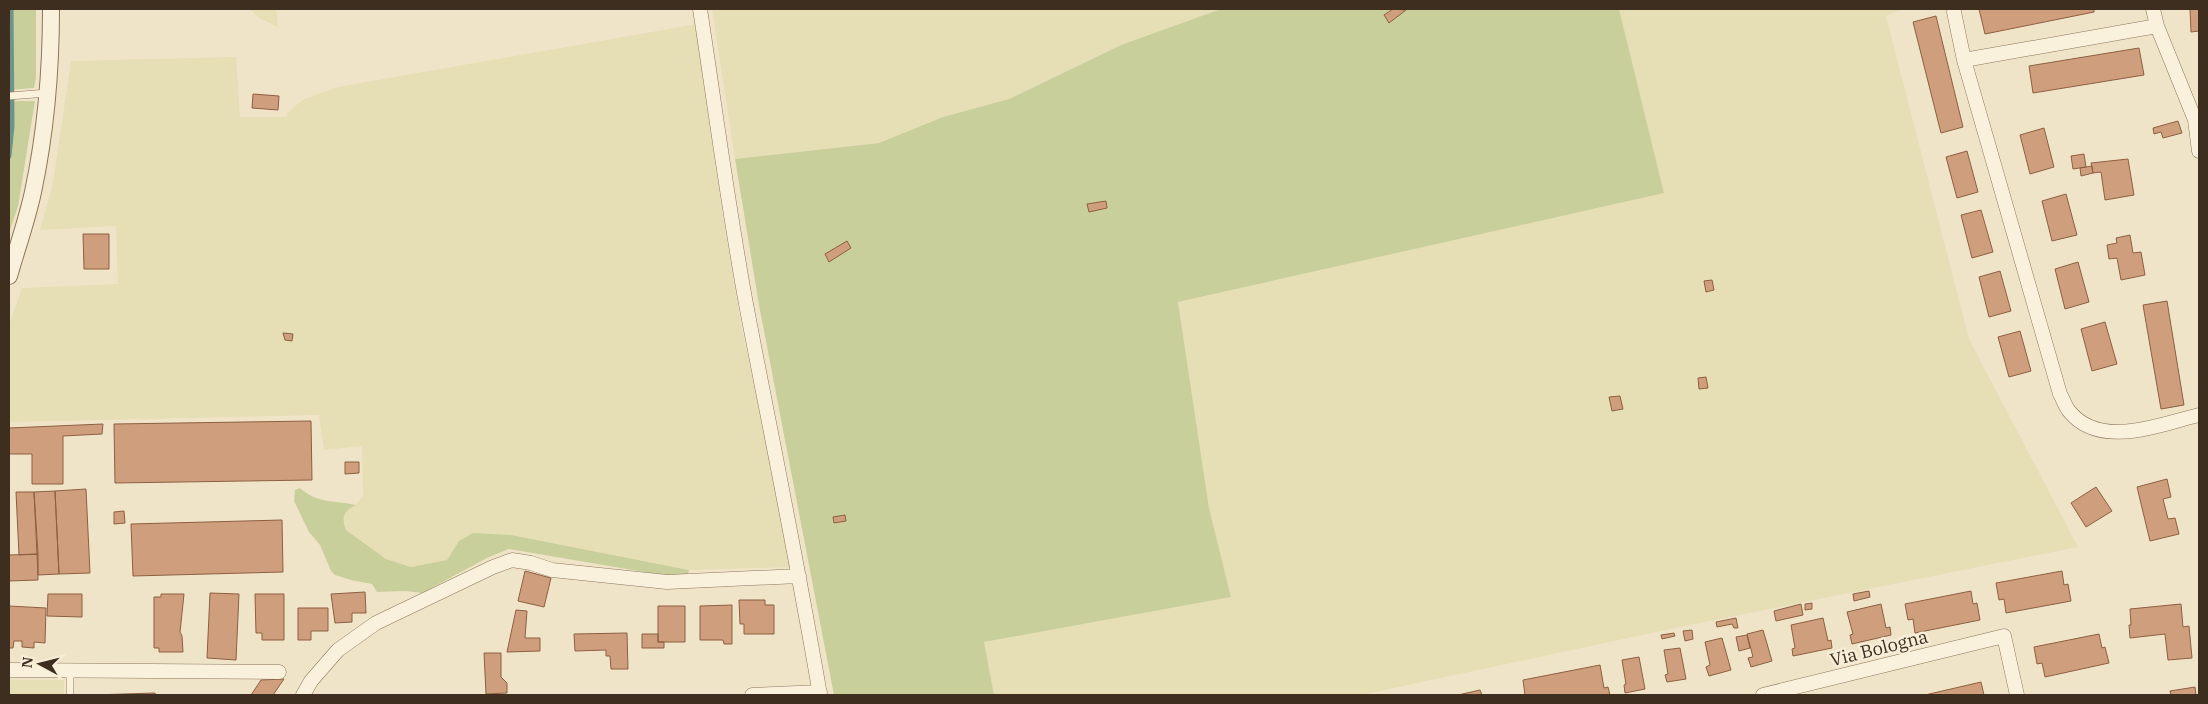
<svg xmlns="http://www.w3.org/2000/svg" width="2208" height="704" font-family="'IBM Plex Serif',serif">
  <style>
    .farmland { fill: #e6deb5 }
    .green { fill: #c9cf9b }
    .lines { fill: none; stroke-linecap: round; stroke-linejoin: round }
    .stream { stroke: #6f938a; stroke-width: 5 }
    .building { fill: #cf9f7d; stroke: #8d5f41 }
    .service-casing { stroke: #8d765c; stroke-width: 8 }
    .minor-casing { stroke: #8d765c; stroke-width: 15 }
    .tertiary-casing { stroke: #8d765c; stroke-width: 18 }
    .service { stroke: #faf1dc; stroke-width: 7 }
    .minor { stroke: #faf1dc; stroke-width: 14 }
    .tertiary { stroke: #faf1dc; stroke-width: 16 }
    .labels { text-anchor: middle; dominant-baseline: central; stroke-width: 5; stroke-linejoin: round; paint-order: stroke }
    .street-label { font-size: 18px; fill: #3d2e20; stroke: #f7eed8 }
  </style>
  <rect width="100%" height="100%" fill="#f0e4c8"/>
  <path class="farmland" d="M250,9h26l2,18 -19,-9z
    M712,9h509l-100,36 -112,54 -66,18 -64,26 -144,16z
    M1619,9h284l-17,7 83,323 109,208 -398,80 -319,68h-367l-10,-53 247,-45 -22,-89 -31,-206 486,-109z
    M697,24l3,36 25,169 16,96 52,242 -104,3 -178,-35 -52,6 -12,19 -36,7 -25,-8 -40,-29 -3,-15 3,-5 10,-5 7,-10 -1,-49 -38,4 -5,-35 -310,7v-97l13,-37 96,-4 -2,-58 -76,4 13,-47 18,-122 165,-4 4,60h47v-4l17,-14 34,-12z
    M9,680h55v15h-55z"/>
  <path class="green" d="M9,9h27v69l-2,10 -25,2z
    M1221,9h398l45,184 -486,109 31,206 22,89 -247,45 10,53h-160l-75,-390 -24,-146 144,-16 64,-26 66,-18 112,-54z
    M9,101h26l-17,105 -9,27z
    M300,488c17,16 35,12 56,17 -12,6 -15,11 -10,25l40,29 25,8 36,-7 12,-19 14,-8 38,2 178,35 -1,4 -20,2 -159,-27 -22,9 -65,35 -16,-2 -29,1 -5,-8 -21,-4 -16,-5 -4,-4 -11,-26 -11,-13 -15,-31 1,-11z"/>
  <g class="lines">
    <path class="stream" d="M9,156l3,-30 -1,-117"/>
  </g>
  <path class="building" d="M1393,9l13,1 -17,13 -5,-8z
    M1979,9h115v3l-109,22z
    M2190,9h9v22l-8,1z
    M1936,16l27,111 -22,6 -28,-111z
    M2139,48l5,27 -111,18 -4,-27z
    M253,94l26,2 -1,14 -26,-2z
    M2178,121l4,12 -19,5 -2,-6 -7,2 -1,-6z
    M2044,128l10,39 -24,7 -10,-39z
    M1967,151l11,41 -21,6 -11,-41z
    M2084,154l2,13 -13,2 -2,-13z
    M2128,159l6,36 -29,5 -4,-28 -8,1 -2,-10z
    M2092,166l1,7 -12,3 -1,-8z
    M2066,194l11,41 -25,6 -10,-40z
    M1106,201l1,7 -18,4 -2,-8z
    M1981,210l12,42 -21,6 -11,-43z
    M83,234h26v35h-25z
    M2130,235l3,18 8,-1 4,23 -24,5 -4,-22 -8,1 -2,-14 10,-2 -1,-5z
    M847,241l4,7 -22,14 -4,-8z
    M2078,262l11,40 -24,7 -10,-40z
    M2000,271l11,40 -22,6 -10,-40z
    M1712,280l2,10 -8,2 -2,-11z
    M2167,301l17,104 -23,4 -18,-104z
    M2105,322l12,42 -25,7 -11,-42z
    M2020,331l11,40 -22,6 -11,-40z
    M283,333l10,1 -1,7 -7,-1z
    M1706,377l2,11 -9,1 -1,-11z
    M1620,396l3,13 -11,2 -3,-14z
    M311,421l1,59 -197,3 -1,-59z
    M103,424l-1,10 -39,2v48h-31v-30h-23v-26z
    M345,462h14v11l-14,1z
    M2167,479l4,18 -8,2 5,20 7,-1 4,16 -29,7 -13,-54z
    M2096,487l16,24 -26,16 -15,-24z
    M86,489l4,84 -31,1 -4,-83z
    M55,491l4,83 -21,1 -4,-83z
    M16,492h18l4,62 -19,1z
    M124,511l1,12 -11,1v-12z
    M845,515l1,6 -12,2 -1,-6z
    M282,520l1,52 -150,4 -2,-52z
    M38,554v26l-29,1v-26z
    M525,571l26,7 -7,29 -26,-6z
    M2062,571l2,14 4,-1 3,17 -65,12 -2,-14 -5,1 -3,-17z
    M1869,591l1,6 -16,4 -1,-7z
    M1971,591l2,13 4,-1 3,17 -65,13 -2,-14 -5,1 -3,-16z
    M365,592l1,21h-14v9l-17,1 -4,-29z
    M210,593l29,1 -3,66 -29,-2z
    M48,594h34v23l-35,-1z
    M161,594h23l-4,38 2,4 1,16h-24v-4h-5v-51h7z
    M255,594h29v46h-22v-7h-6z
    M739,600h26v5h9v29h-30v-10h-4z
    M1812,603v6l-7,1v-6z
    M1801,604l2,11 -27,6 -2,-10z
    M1881,604l5,24 4,-1 1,8 -39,9 -2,-9 3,-1 -6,-22z
    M2181,604l2,23 6,-1 3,32 -24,2 -3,-26 -35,4 -1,-13h2l-1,-16z
    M732,605v39h-8l-1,-4h-23v-34z
    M9,606l37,2 -1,35 -11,-1v6l-12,-1v-6h-8l-1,7h-4z
    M658,606h27v36h-27z
    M298,608h30v23h-17v9h-13z
    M516,610l11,1 -2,27h15v13l-33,1z
    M1736,618l2,10h-4l-2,-4 -15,3 -1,-5z
    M1823,618l5,23 3,-1 1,8 -39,8 -1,-7 3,-1 -4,-23z
    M1692,630l1,9 -8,2 -2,-10z
    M1763,630l9,31 -21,6 -3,-9 5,-1 -6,-23z
    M627,633l1,36h-17l-1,-13h-4v-6l-31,1 -1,-17z
    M1674,633l1,3 -13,3 -1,-4z
    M642,634h16v8h6v6h-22z
    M2099,634l3,14 3,-1 4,16 -64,14 -3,-14 -5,1 -3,-17z
    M1747,635l3,13 -11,3 -3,-14z
    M1722,638l9,32 -22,6 -3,-9 4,-2 -5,-23z
    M1680,648l6,31 -19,3 -2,-7 3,-1 -4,-24z
    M484,653h17v24l6,6v10l-21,1z
    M1639,657l6,32 -20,4 -1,-8 2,-1 -4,-24z
    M1600,665l4,23 4,-1 2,8h-85l-2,-15z
    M284,679l-11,16h-22l10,-15z
    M1981,682l3,13h-59z
    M2195,687l1,8h-25l-1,-4z
    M1480,690l2,5h-24z
    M155,693l1,2h-63z"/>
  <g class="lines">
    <g class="service-casing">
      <path id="service" d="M9,96l39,-3
        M70,695v-24"/>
    </g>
    <g class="minor-casing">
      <path id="minor" d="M700,9c15,98 28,197 46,295 25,131 52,261 74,391
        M2153,9l4,17 38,94 4,31
        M1954,12l10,48 96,334c3,5 5,12 9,17 31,39 91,13 130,4
        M1964,60l193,-34
        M9,670l270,2
        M303,695l8,-14 27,-31 38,-27 117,-56 19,-7 19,3 21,7 115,12 132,-6
        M752,695l68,-3
        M1763,695l241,-59 13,59"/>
    </g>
    <g class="tertiary-casing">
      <path id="tertiary" d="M9,276c8,-28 18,-56 24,-84 13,-61 18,-122 18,-183"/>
    </g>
    <use href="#service" class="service"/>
    <use href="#minor" class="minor"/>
    <use href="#tertiary" class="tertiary"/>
  </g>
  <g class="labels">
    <g class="street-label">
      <text transform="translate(1879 648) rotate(-14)">Via Bologna</text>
    </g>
  </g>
  <rect width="2208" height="704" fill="none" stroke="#3d2e20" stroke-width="20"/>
  <g transform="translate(40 664) rotate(277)" stroke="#f7eed8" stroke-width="4" paint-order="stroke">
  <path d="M0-4L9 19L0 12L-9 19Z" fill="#3d2e20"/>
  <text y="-8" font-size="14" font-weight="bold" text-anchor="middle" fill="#3d2e20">N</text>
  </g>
</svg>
